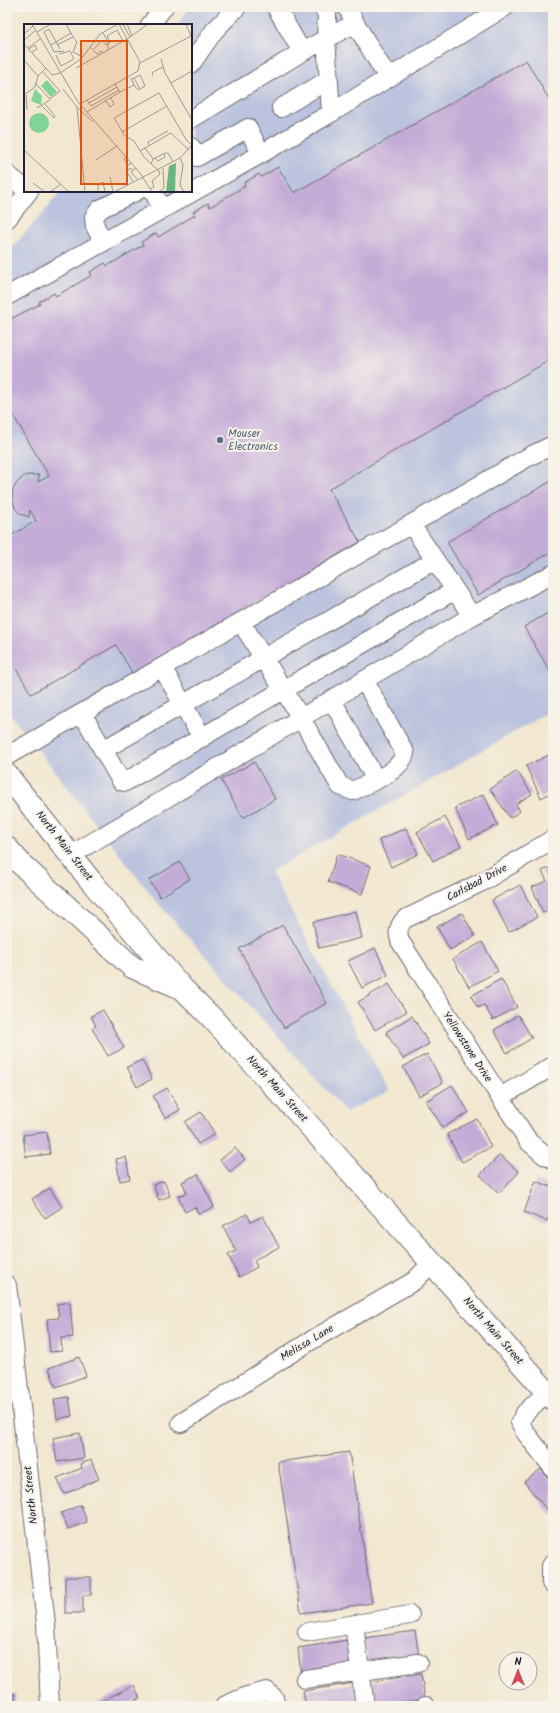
<svg xmlns="http://www.w3.org/2000/svg" width="560" height="1713" font-family="Kalam,sans-serif">
  <style>
    .industrial { fill: #bcc3de }
    .building { fill: #c4acd8 }
    .lines { fill: none; stroke-linecap: round; stroke-linejoin: round }
    .minor-casing { stroke: #6b676f; stroke-width: 20 }
    .major-casing { stroke: #6b676f; stroke-width: 24 }
    .minor { stroke: #fff; stroke-width: 18 }
    .major { stroke: #fff; stroke-width: 22 }
    .service-dot { fill: #5c6f8a; stroke: #f7f3e8; stroke-width: 1.5 }
    .labels { text-anchor: middle; dominant-baseline: central; stroke-width: 4; stroke-linejoin: round; paint-order: stroke }
    .service-label { font-size: 11px; fill: #4e5e75; stroke: #f7f3e8; text-anchor: start }
    .street-label { font-size: 11px; fill: #22223b; stroke: #f7f3e8 }
    .inset-road { fill: none; stroke: #9f9894; stroke-width: 1 }
    .view { fill: #de560e; fill-opacity: 0.15; stroke: #de560e; stroke-width: 2 }
    .inset-edge { fill: none; stroke: #22223b; stroke-width: 2 }
  </style>
  <rect width="100%" height="100%" fill="#f7f3e8"/>
  <filter id="ink" filterUnits="userSpaceOnUse"><feTurbulence type="fractalNoise" baseFrequency=".025" numOctaves="2"/><feDisplacementMap in="SourceGraphic" scale="8" xChannelSelector="R" yChannelSelector="G"/><feConvolveMatrix kernelMatrix="1 2 1 2 8 2 1 2 1" color-interpolation-filters="sRGB"/></filter>
  <filter id="wash" filterUnits="userSpaceOnUse"><feTurbulence type="fractalNoise" baseFrequency=".012" numOctaves="4" result="noise"/><feDisplacementMap in="SourceGraphic" scale="16" xChannelSelector="R" yChannelSelector="G"/><feGaussianBlur stdDeviation="0.9" result="paint"/><feColorMatrix in="noise" values="0 0 0 0 0 0 0 0 0 0 0 0 0 0 0 0 0 1.4 0 .05"/><feComposite in="paint" operator="in"/></filter>
  <g filter="url(#wash)">
    <rect width="100%" height="100%" fill="#f2e7d0"/>
    <path class="industrial" d="M191,7h362v703l-283,162 119,219 -43,21 -191,-212 -148,-190v-457l42,-47 12,-15h130v-166h-14z"/>
    <g id="blocks">
      <path class="building" d="M526,60l27,46v252l-224,131 31,53 -227,132 -17,-29 -85,49 -24,-41v-115l29,-17 -6,-11 -1,7 -9,-3 -5,-6 -3,-11 1,-8 5,-7 6,-6 6,-1h9l-1,7 11,-6 -42,-71v-84l33,-17 -1,-2 15,-9 2,3 36,-21 -2,-3 15,-9 2,3 36,-21 -2,-3 15,-9 2,4 37,-22 -2,-3 15,-9 2,4 35,-21 -1,-3 15,-9 2,3 17,-10 16,26z
        M553,480v71l-75,44 -31,-53z
        M553,610v67l-29,-50z
        M553,753v39l-12,6 -15,-32z
        M254,762l21,37 -32,19 -22,-38z
        M517,771l15,23 -16,10 4,7 -10,7 -20,-29z
        M484,794l14,31 -29,14 -14,-31z
        M445,817l16,29 -28,15 -16,-29z
        M406,828l12,26 -27,13 -12,-27z
        M337,854l34,12 -9,28 -34,-12z
        M180,862l10,17 -30,18 -11,-17z
        M553,866v43l-10,4 -11,-26 15,-6 -5,-10z
        M520,885l17,32 -28,15 -17,-32z
        M356,911l6,27 -43,10 -6,-26z
        M462,913l13,23 -25,14 -13,-23z
        M283,925l44,78 -43,25 -45,-79z
        M482,942l16,29 -29,16 -16,-28z
        M375,948l13,27 -26,13 -14,-27z
        M501,979l16,28 -24,13 -9,-15 -6,3 -7,-12z
        M389,984l17,28 -31,18 -17,-28z
        M103,1010l21,38 -16,8 -16,-28 4,-2 -5,-10z
        M518,1015l14,23 -25,15 -13,-23z
        M412,1016l17,28 -26,15 -17,-27z
        M427,1054l16,29 -24,13 -16,-29z
        M142,1060l10,19 -15,8 -10,-20z
        M452,1085l17,27 -26,16 -17,-27z
        M167,1088l13,22 -15,8 -12,-22z
        M201,1112l14,22 -17,10 -13,-22z
        M477,1119l14,28 -29,15 -15,-28z
        M47,1132l3,22 -24,3 -3,-22z
        M235,1148l10,11 -15,13 -10,-12z
        M500,1155l19,17 -20,21 -19,-18z
        M126,1157l4,22 -10,2 -4,-22z
        M198,1174l16,33 -16,7 -3,-7 -10,5 -7,-16 9,-3 -5,-11z
        M164,1181l6,15 -11,4 -6,-15z
        M536,1181l17,7v19l-6,14 -23,-9z
        M50,1188l12,19 -17,11 -13,-19z
        M247,1214l4,8 12,-6 16,31 -25,13 3,7 -18,10 -11,-22 8,-4 -13,-25z
        M70,1302l3,35 -12,1 1,13 -12,1 -3,-33 12,-1 -2,-14z
        M79,1357l7,19 -30,11 -7,-19z
        M69,1397l3,19 -15,3 -3,-20z
        M80,1433l4,25 -27,4 -4,-24z
        M349,1452l23,151 -71,10 -23,-151z
        M91,1460l8,19 -35,15 -7,-16 25,-10 -1,-4z
        M541,1469l12,15v33l-29,-35z
        M81,1505l6,17 -19,7 -7,-16z
        M65,1577h26v18h-8v18h-18z
        M415,1631l4,25 -51,7 -4,-25z
        M348,1640l4,25 -51,8 -3,-25z
        M421,1674l4,25 -52,7 -3,-24z
        M355,1683l4,23h-53l-3,-15z
        M134,1685l6,13 -12,6 1,2h-37z
        M7,1694h8v12h-8z"/>
    </g>
  </g>
  <g filter="url(#ink)">
    <use href="#blocks" fill-opacity="0" stroke="#6b676f" stroke-width="1"/>
    <g class="lines">
      <g class="minor-casing">
        <path id="minor" d="M276,7l26,45 53,-29 -8,-16
          M355,23l33,55
          M150,25l14,-18
          M191,64l23,-33 23,-24
          M281,108l47,-28
          M331,113l174,-106
          M191,119l111,-67
          M191,147l6,10 51,-29 13,26
          M7,174l18,15
          M151,191l3,2 8,16
          M7,219l22,-28
          M103,242l-8,-16 -1,-9 6,-8 37,-18
          M7,296l254,-142 70,-41 -5,-74 1,-24 -4,-8
          M472,616l81,-42
          M241,622l60,96 39,68 13,5c17,-9 47,-18 52,-38l-41,-73
          M162,667l40,71
          M332,700l44,80
          M82,713l39,68 4,1 330,-192
          M103,750l332,-190
          M7,756l523,-300 23,-11
          M553,839l-71,43 -77,37c-7,7 -8,13 -5,22l129,201 15,13 9,4
          M71,855l401,-239 -61,-92
          M500,1097l53,-31
          M7,1285l39,339 4,82
          M547,1392l-22,21 -5,9 5,10 28,36
          M181,1423l131,-83 102,-59 18,-18
          M553,1563l-2,3v17l2,2
          M354,1625l11,81
          M307,1632l103,-17
          M305,1679l113,-16
          M224,1706l23,-10 20,-5 7,7 2,8
          M425,1706h1"/>
      </g>
      <g class="major-casing">
        <path id="major" d="M7,775l83,105 92,108 30,30 88,97 253,284
          M7,848l14,16 111,103 47,20"/>
      </g>
      <use href="#minor" class="minor"/>
      <use href="#major" class="major"/>
    </g>
  </g>
  <circle class="service-dot" cx="220" cy="440" r="4"/>
  <g class="labels">
    <g class="service-label">
      <text x="228" y="434">Mouser<tspan x="228" dy="13">Electronics</tspan></text>
    </g>
    <g class="street-label">
      <text transform="translate(64 846) rotate(52)">North Main Street</text>
      <text transform="translate(477 883) rotate(-28)">Carlsbad Drive</text>
      <text transform="translate(467 1047) rotate(57)">Yellowstone Drive</text>
      <text transform="translate(277 1089) rotate(48)">North Main Street</text>
      <text transform="translate(493 1331) rotate(49)">North Main Street</text>
      <text transform="translate(307 1343) rotate(-31)">Melissa Lane</text>
      <text transform="translate(31 1495) rotate(-96)">North Street</text>
    </g>
  </g>
  <g transform="translate(24 24)">
    <rect width="168" height="168" fill="#f2e7d0"/>
    <path d="M23,56l10,12 -6,5 -10,-11zM11,65l7,7 -1,9 -10,-4zM5 99a10 10 0 1 1 20 0a10 10 0 1 1-20 0Z" fill="#82d496"/>
    <path d="M152,139l-1,29h-9l3,-26z" fill="#69b67f"/>
    <path class="inset-road" d="M8,0l46,78 62,71 12,19M42,0l7,13M103,0l5,12M13,8l14,-8M0,10l9,-8M106,13l18,-13M0,16l11,-9M0,20l28,31 8,-2M27,21l20,-12M33,21l16,-8 4,5 -4,10 10,5M66,23l7,7 4,-3 1,2M4,24l12,-9M5,25l6,-4 2,4 -5,3M36,25l-11,-20 -5,3 10,20 10,-1M70,25l8,-9 4,5 4,-3 -3,-6 10,-6 6,11M84,26l22,-13 -7,-13M32,31l5,11 13,-7 -4,-8 -11,3M137,35l4,14 27,47M0,36l14,16M116,39l51,-27 -5,-12M52,44l32,-18v-8l-5,-9M36,49l21,-14 19,-25 18,-10M128,52l1,-4 10,-5M110,54l6,11M108,55l8,-4 5,11 -7,4 -4,-5M11,59l15,16 10,-8 -17,-19M147,59l21,-12M39,65l14,18 8,85M96,68l14,-7 -3,-7M0,71l11,-8 3,-11 8,-8M2,71l1,15M63,76l4,6 28,-16M81,76l5,7 4,-3 -3,-6M65,79l28,-16M56,80l58,-33 2,-9 -21,-38M18,82l12,12 1,-2 -10,-12M53,83l16,15M13,84l13,-8M63,88l33,-20 -5,-8M98,108l45,-26M125,121l-1,-3 20,-11M121,124l8,11M0,126l45,42M116,127l31,-18 18,17M102,133l-2,2 4,6 4,-2M131,134l3,3 7,-4 -1,-3M156,134l3,7 -3,20 4,7M72,136l21,-14M127,140l2,-5 12,-6h3l5,9M112,144l-5,4 6,7M109,146l-3,-2 -3,4 6,9M86,153l3,15M9,159l12,9M126,165l4,-2 -2,-6 8,-7 -1,-3 -15,-14 -10,-16 -9,-5 -11,-18 45,-25 28,48 5,4M26,168l11,-8M74,168v-7l5,-3 2,10M90,168l66,-34 12,-13M135,168l5,-4 -1,-20"/>
    <path class="view" d="M57,17h46v143h-46z"/>
    <rect width="168" height="168" class="inset-edge"/>
  </g>
  <rect width="560" height="1713" fill="none" stroke="#f7f3e8" stroke-width="24"/>
  <g transform="translate(518 1671)"><circle r="19" fill="#f7f3e8" stroke="#a29fa3"/>
  <path d="M0-3L7 15L0 10L-7 15Z" fill="#d1495b"/>
  <text y="-6" font-size="11" font-weight="bold" text-anchor="middle" fill="#22223b">N</text>
  </g>
</svg>
